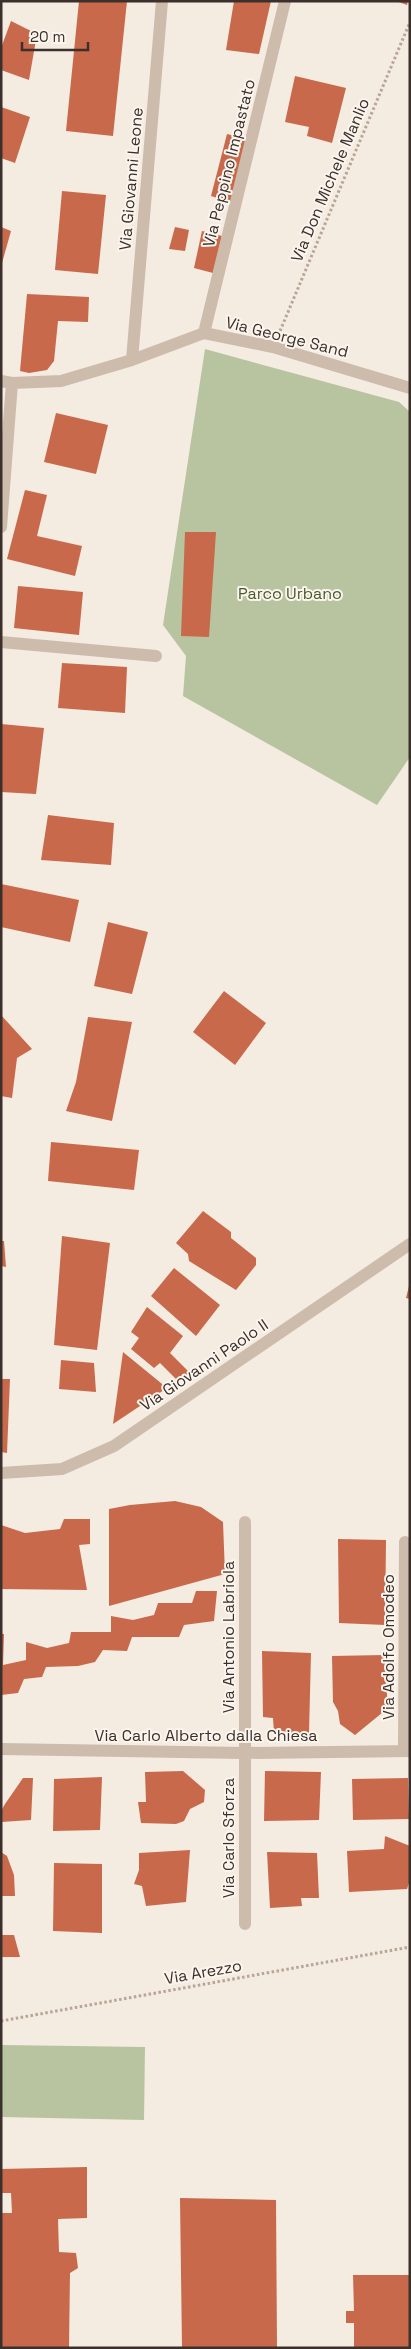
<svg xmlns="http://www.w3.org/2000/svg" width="411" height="2349" font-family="'Space Grotesk',sans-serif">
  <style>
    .green { fill: #b8c4a0 }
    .building { fill: #c8694b }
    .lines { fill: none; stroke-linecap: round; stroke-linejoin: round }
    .path { stroke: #b9a596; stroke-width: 3; stroke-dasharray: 2.5 2.5; stroke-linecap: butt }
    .minor { stroke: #cdbbac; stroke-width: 12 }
    .labels { text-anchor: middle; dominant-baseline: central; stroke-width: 4; stroke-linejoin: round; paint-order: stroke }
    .street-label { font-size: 16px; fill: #3b302b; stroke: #fbf5ee }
    .park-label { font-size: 16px; fill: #4a5a2e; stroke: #fbf5ee }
  </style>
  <rect width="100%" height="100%" fill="#f4ebe1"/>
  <path class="green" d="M205,349l194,53 11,10v345l-33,48 -194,-109 3,-40 -23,-31z
    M2,2045l143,2 -1,73 -143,-3z"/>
  <path class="building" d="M79,1h48l-14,135 -47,-5z
    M234,1h37l-12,53 -33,-4z
    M396,1h12l-1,4z
    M11,21l26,13 -8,46 -28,-10v-22z
    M295,76l51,12 -14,55 -25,-7 2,-9 -24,-5z
    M1,107l29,10 -15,46 -14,-5z
    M227,134l20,5 -16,63 -20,-6z
    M62,191l44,4 -8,79 -43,-4z
    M1,227l10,4 -9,32h-1z
    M175,227l14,3 -4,21 -16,-2z
    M202,231l20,5 -9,37 -19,-5z
    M27,294l62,3 -1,25 -30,-1 -4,40 -7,9 -18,3 -9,-2z
    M56,413l52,12 -12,49 -52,-12z
    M25,490l22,5 -10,41 45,10 -7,30 -68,-17z
    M185,532h31l-7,105 -28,-1z
    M18,586l65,6 -4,43 -65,-7z
    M62,663l65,4 -2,46 -67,-5z
    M1,724l43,4 -8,66 -35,-2z
    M48,815l66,8 -3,42 -70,-5z
    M1,884l78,16 -9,42 -69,-15z
    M108,922l40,10 -16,62 -38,-8z
    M224,991l42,32 -31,42 -42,-33z
    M1,1015l31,34 -15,9 -5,40 -11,-2z
    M88,1017l44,5 -20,99 -46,-10 10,-29z
    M51,1142l88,8 -5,40 -86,-9z
    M203,1211l28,21v6l25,20v7l-20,25 -47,-29 -1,-7 -12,-11z
    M62,1236l48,7 -13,107 -43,-5z
    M1,1241h3l2,26 -5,-1z
    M174,1268l46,37 -24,31 -45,-40z
    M409,1286h1v13l-4,-1z
    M147,1307l36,29 -13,17 21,21 -13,7 -18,-18 -6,5 -23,-19 8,-11 -8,-6z
    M123,1352l44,36 -54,36z
    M61,1360l33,3 2,29 -37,-3z
    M1,1379h9l-3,74 -6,-1z
    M175,1501l26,6 22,15 2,52 -116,32v-97l21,-4z
    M64,1519h26v25l-11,1 8,45 -86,-1v-64l24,8 35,-4z
    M338,1539l48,1 -1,85 -46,-2z
    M196,1591h21l-3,30 -30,4 -5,12h-47l-5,14 -24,-1 -8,12 -17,4 -32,1 -4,10 -18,2 -6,14 -17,2v-61h3l-1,31 23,-5v-18l21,6 22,-5 2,-11h40v-16l22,4 21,-5 4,-12h34z
    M262,1651l49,2 -2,80h-35l-1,-15 -10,-1z
    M384,1655l4,53 -33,27 -15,-11 -2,-13 -5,-9 -1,-46z
    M183,1771l22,19 -1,12 -14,7 -6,12 -8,3 -35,-1 -3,-21h8l-1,-30z
    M265,1771l56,1 -2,48 -55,1z
    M102,1777l-2,53 -47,1 1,-52z
    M23,1778h10l-2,42 -30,2v-11l4,-7z
    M408,1778l1,41 -56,1 -1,-41z
    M385,1836l25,10v34l-3,9 -58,3 -2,-41 37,-2z
    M190,1850l-4,52 -40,4 -4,-20 -8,-2 5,-14v-17z
    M1,1852l6,4 7,19 1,21h-14z
    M267,1852l50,1 2,45h-18l1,8 -32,2z
    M54,1863l48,1v69l-49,-2z
    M1,1935h13l6,22h-19z
    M87,2167v51l-29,1 1,33 17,1 2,15 -8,5 -1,75h-68v-135h11l-1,-20h-10v-24z
    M180,2198l96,2 1,148h-95z
    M353,2275h56v73h-55v-25h-8v-12h8z"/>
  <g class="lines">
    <path class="path" d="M280,331l130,-309
      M1,2021l409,-74"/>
    <path class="minor" d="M204,333l81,-332
      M132,360l30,-359
      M1,381l11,2 49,-2 71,-21 72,-27 69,14 137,41
      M1,527l11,-144
      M1,642l155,14
      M1,1473l61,-4 52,-23 296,-202
      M1,1749l243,4 166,-2
      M404,1751l1,-209
      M245,1924v-402"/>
  </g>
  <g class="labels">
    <g class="street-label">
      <text transform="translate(229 163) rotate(-76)">Via Peppino Impastato</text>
      <text transform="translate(131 179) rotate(-85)">Via Giovanni Leone</text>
      <text transform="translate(330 180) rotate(-67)">Via Don Michele Manlio</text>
      <text transform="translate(287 337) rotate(14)">Via George Sand</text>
      <text transform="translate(204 1365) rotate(-34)">Via Giovanni Paolo II</text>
      <text transform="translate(228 1637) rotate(-90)">Via Antonio Labriola</text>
      <text transform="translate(388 1647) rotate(-90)">Via Adolfo Omodeo</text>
      <text x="206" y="1735">Via Carlo Alberto dalla Chiesa</text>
      <text transform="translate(228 1838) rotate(-90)">Via Carlo Sforza</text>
      <text transform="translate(203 1972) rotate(-10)">Via Arezzo</text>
    </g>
    <g class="park-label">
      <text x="290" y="593">Parco Urbano</text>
    </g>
  </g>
  <rect width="411" height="2349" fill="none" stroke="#3b302b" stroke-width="5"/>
  <path d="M22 42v8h66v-8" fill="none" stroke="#3b302b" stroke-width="2.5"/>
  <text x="30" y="42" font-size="15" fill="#3b302b" stroke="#fbf5ee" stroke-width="4" paint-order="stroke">20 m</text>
</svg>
